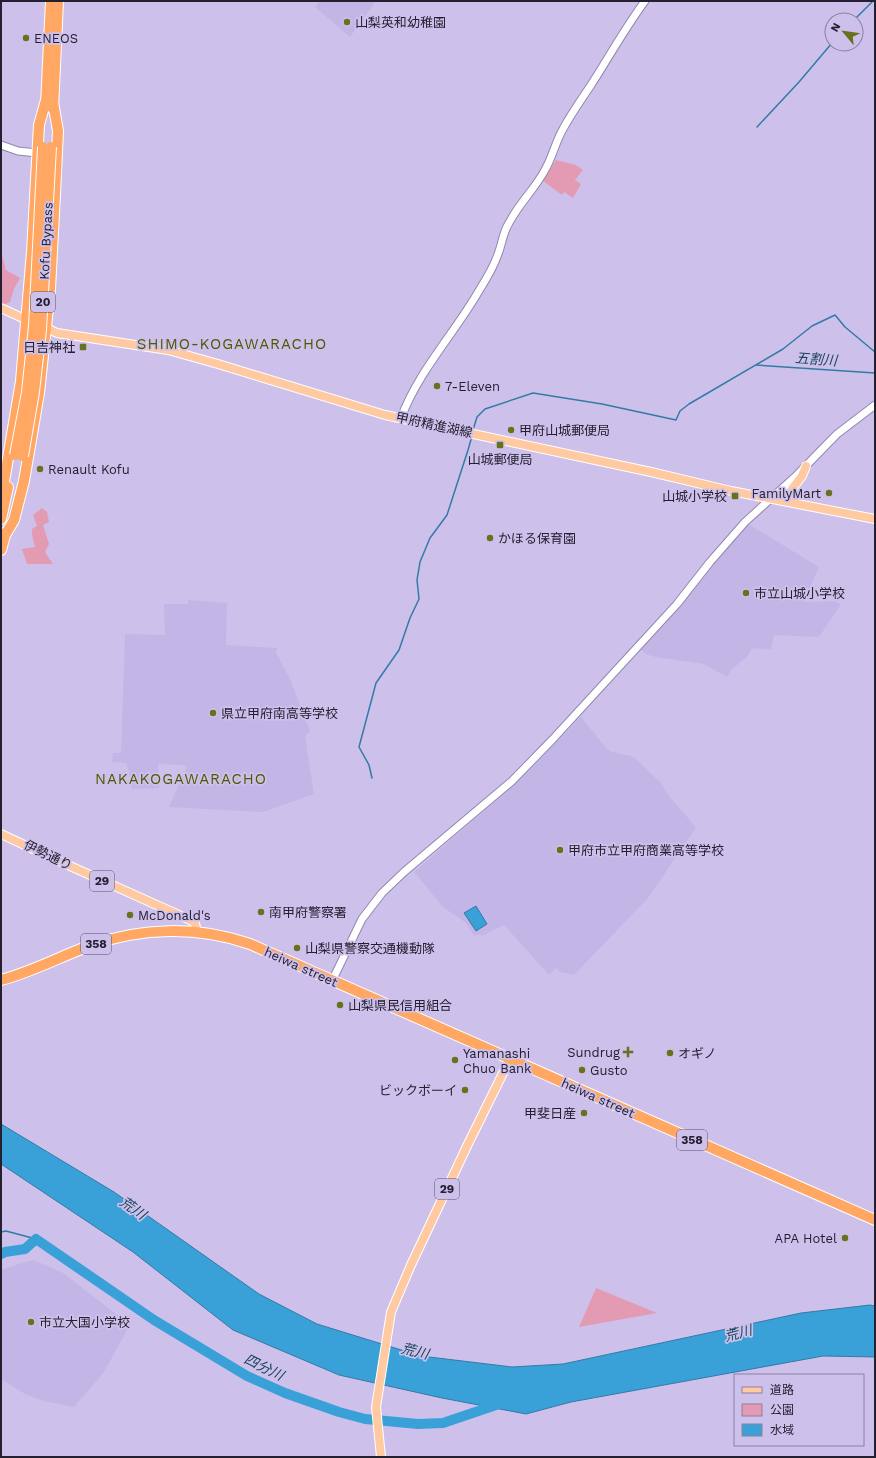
<svg xmlns="http://www.w3.org/2000/svg" width="876" height="1458" font-family="'Work Sans','Noto Sans JP',sans-serif">
  <style>
    .built { fill: #c3b5e6 }
    .green { fill: #e29bb3 }
    .water { fill: #3aa0d8; stroke: #347aa6 }
    .lines { fill: none; stroke-linecap: round; stroke-linejoin: round }
    .stream { stroke: #347aa6; stroke-width: 1.5 }
    .river { stroke: #3aa0d8; stroke-width: 10 }
    .minor-casing { stroke: #9287af; stroke-width: 9 }
    .major-casing { stroke: #fff; stroke-width: 10 }
    .highway-casing { stroke: #fff; stroke-width: 12 }
    .minor { stroke: #fff; stroke-width: 7 }
    .major { stroke: #ffcaa1; stroke-width: 8 }
    .highway { stroke: #ffa763; stroke-width: 10 }
    .highway-bridge-casing { stroke: #fff; stroke-width: 12; stroke-linecap: butt }
    .highway-bridge { stroke: #ffa763; stroke-width: 10 }
    .poi-dot { fill: #67721d; stroke: #cdc1ec; stroke-width: 1.5 }
    .labels { text-anchor: middle; dominant-baseline: central; stroke-width: 3.5; stroke-linejoin: round; paint-order: stroke }
    .shield { fill: #cdc1ec; stroke: #575068; stroke-width: 1 }
    .shield-label { font-size: 12px; font-weight: bold; fill: #252030 }
    .poi-label { font-size: 13px; fill: #252030; stroke: #cdc1ec; text-anchor: start }
    .street-label { font-size: 13px; fill: #252030; stroke: #cdc1ec }
    .water-label { font-size: 14px; font-style: italic; fill: #1a445b; stroke: #cdc1ec }
    .quarter-label { font-size: 15px; letter-spacing: 1px; fill: #4e5801; stroke: #cdc1ec }
  </style>
  <rect width="100%" height="100%" fill="#cdc1ec"/>
  <path class="built" d="M320,1h56l-26,36 -35,-30z
    M745,522l74,45 -16,35 31,-1 7,3 -22,33 -45,-2 -3,15 -19,-2 -4,8 -17,14 -4,7 -23,-13 -49,-7 -9,-3 -8,-7z
    M188,600l39,3 -1,42 51,3 -1,4 14,27 20,52 -5,5 9,58 -51,18 -94,-5 18,-40 -5,-2 -24,-1 1,24 -27,1 -3,-17 -3,-9 -14,-1 1,-9h8l4,-119 40,1 -1,-31h24z
    M581,717l26,32 5,3 19,4 5,3 25,24 8,13 26,30v3l-47,69 -74,77 -14,-3 -4,-4 -7,7 -45,-50 -22,11 -2,-2 -6,2 -8,-13 -23,-16 -29,-35 107,-93z
    M34,1260l29,13 67,52 -26,47 -30,35 -31,-6 -18,-7 -24,-15v-109l24,-8z"/>
  <path class="green" d="M556,160l20,5 7,5 -8,10 6,4 -8,14 -9,-6 -2,3 -19,-14z
    M1,251l5,19 14,8 -6,11 -4,13 -7,3 -2,-2z
    M42,508l5,4 2,10 -6,3 6,19 -4,8 8,12h-26l-5,-15 13,-2 -3,-12v-6l5,-3 -4,-11z
    M596,1288l61,25 -78,14z"/>
  <path class="water" d="M476,906l11,18 -11,7 -12,-18z
    M1,1124l113,68 145,102 58,30 104,32 91,11 51,-3 238,-51 69,-8 5,1v51l-52,-1 -252,46 -45,12 -84,-16 -103,-23 -106,-45 -100,-78 -132,-88z"/>
  <g class="lines">
    <path class="stream" d="M854,20l19,-19
      M757,127l42,-45 33,-39
      M756,365l119,8
      M473,430l4,-13 8,-8 48,-16 69,11 74,16 4,-9 9,-7 94,-55 29,-23 23,-11 10,12 30,25
      M372,778l-3,-13 -10,-18 17,-64 23,-33 11,-32 9,-19 -2,-19 3,-18 10,-24 17,-23 21,-65 4,-14
      M1,1232l5,-1 30,8"/>
    <path class="river" d="M1,1254l4,-2 20,-3 11,-10 118,81 93,56 38,17 54,19 26,7 53,5 25,-1 59,-20"/>
    <g class="minor-casing">
      <path id="minor" d="M1,145l17,6 19,2
        M401,418c18,-48 54,-85 79,-129 7,-11 14,-23 18,-35 4,-10 5,-22 11,-31 10,-20 27,-35 37,-55 7,-13 10,-27 17,-39 8,-15 18,-29 28,-44 18,-28 34,-57 54,-84
        M332,981l30,-62 20,-26 22,-21 108,-91 40,-41 125,-136 33,-42 35,-40 52,-47 40,-41 38,-29"/>
    </g>
    <g class="major-casing">
      <path id="major" d="M1,308l30,14
        M42,326l15,7 111,17 50,14 167,51 266,57 80,19 144,28
        M796,503l-6,-5 -1,-5 13,-17 4,-10
        M1,834l49,23 140,63 5,3 2,9
        M381,1457l-5,-50 15,-95 20,-47 57,-121 42,-85"/>
    </g>
    <g class="highway-casing">
      <path id="highway" d="M46,105l5,-104
        M53,109l5,-108
        M1,495l4,-19 16,-95 11,-129 7,-127 7,-25
        M1,519l7,-32
        M4,537l10,-17 10,-39 15,-88 11,-104 5,-95 3,-63 -5,-29
        M1,550l5,-18
        M1,980c31,-8 58,-23 88,-34 52,-19 109,-20 161,-2l625,276"/>
    </g>
    <use href="#minor" class="minor"/>
    <use href="#major" class="major"/>
    <use href="#highway" class="highway"/>
    <g class="highway-bridge-casing">
      <path id="highway-bridge" d="M15,455l12,-63 7,-66 9,-179
        M23,456l11,-64 7,-62 10,-183"/>
    </g>
    <use href="#highway-bridge" class="highway-bridge"/>
  </g>
  <g class="poi-dot">
    <circle cx="347" cy="22" r="4"/>
    <circle cx="26" cy="38" r="4"/>
    <rect x="79" y="343" width="8" height="8" rx="2"/>
    <circle cx="437" cy="386" r="4"/>
    <circle cx="511" cy="430" r="4"/>
    <rect x="496" y="441" width="8" height="8" rx="2"/>
    <circle cx="40" cy="469" r="4"/>
    <circle cx="829" cy="493" r="4"/>
    <rect x="731" y="492" width="8" height="8" rx="2"/>
    <circle cx="490" cy="538" r="4"/>
    <circle cx="746" cy="593" r="4"/>
    <circle cx="213" cy="713" r="4"/>
    <circle cx="560" cy="850" r="4"/>
    <circle cx="261" cy="912" r="4"/>
    <circle cx="130" cy="915" r="4"/>
    <circle cx="297" cy="948" r="4"/>
    <circle cx="340" cy="1005" r="4"/>
    <path d="M626 1046h4v4h4v4h-4v4h-4v-4h-4v-4h4z"/>
    <circle cx="670" cy="1053" r="4"/>
    <circle cx="455" cy="1060" r="4"/>
    <circle cx="582" cy="1070" r="4"/>
    <circle cx="465" cy="1090" r="4"/>
    <circle cx="584" cy="1113" r="4"/>
    <circle cx="845" cy="1238" r="4"/>
    <circle cx="31" cy="1322" r="4"/>
  </g>
  <g class="labels">
    <g class="shield">
      <rect x="31" y="292" width="24" height="20" rx="3"/>
      <rect x="90" y="871" width="24" height="20" rx="3"/>
      <rect x="81" y="934" width="30" height="20" rx="3"/>
      <rect x="677" y="1130" width="30" height="20" rx="3"/>
      <rect x="435" y="1179" width="24" height="20" rx="3"/>
    </g>
    <g class="shield-label">
      <text x="43" y="302">20</text>
      <text x="102" y="881">29</text>
      <text x="96" y="944">358</text>
      <text x="692" y="1140">358</text>
      <text x="447" y="1189">29</text>
    </g>
    <g class="poi-label">
      <text x="355" y="22">山梨英和幼稚園</text>
      <text x="34" y="38">ENEOS</text>
      <text x="75" y="347" text-anchor="end">日吉神社</text>
      <text x="445" y="386">7-Eleven</text>
      <text x="519" y="430">甲府山城郵便局</text>
      <text x="500" y="459" text-anchor="middle">山城郵便局</text>
      <text x="48" y="469">Renault Kofu</text>
      <text x="821" y="493" text-anchor="end">FamilyMart</text>
      <text x="727" y="496" text-anchor="end">山城小学校</text>
      <text x="498" y="538">かほる保育園</text>
      <text x="754" y="593">市立山城小学校</text>
      <text x="221" y="713">県立甲府南高等学校</text>
      <text x="568" y="850">甲府市立甲府商業高等学校</text>
      <text x="269" y="912">南甲府警察署</text>
      <text x="138" y="915">McDonald's</text>
      <text x="305" y="948">山梨県警察交通機動隊</text>
      <text x="348" y="1005">山梨県民信用組合</text>
      <text x="620" y="1052" text-anchor="end">Sundrug</text>
      <text x="463" y="1053">Yamanashi<tspan x="463" dy="15">Chuo Bank</tspan></text>
      <text x="678" y="1053">オギノ</text>
      <text x="590" y="1070">Gusto</text>
      <text x="457" y="1090" text-anchor="end">ビックボーイ</text>
      <text x="576" y="1113" text-anchor="end">甲斐日産</text>
      <text x="837" y="1238" text-anchor="end">APA Hotel</text>
      <text x="39" y="1322">市立大国小学校</text>
    </g>
    <g class="street-label">
      <text transform="translate(46 241) rotate(-87)">Kofu Bypass</text>
      <text transform="translate(434 425) rotate(12)">甲府精進湖線</text>
      <text transform="translate(48 855) rotate(26)">伊勢通り</text>
      <text transform="translate(301 967) rotate(24)">heiwa street</text>
      <text transform="translate(598 1098) rotate(24)">heiwa street</text>
    </g>
    <g class="water-label">
      <text transform="translate(816 359) rotate(4)">五割川</text>
      <text transform="translate(133 1208) rotate(35)">荒川</text>
      <text transform="translate(738 1333) rotate(-14)">荒川</text>
      <text transform="translate(415 1351) rotate(14)">荒川</text>
      <text transform="translate(264 1367) rotate(26)">四分川</text>
    </g>
    <g class="quarter-label">
      <text x="232" y="344">SHIMO-KOGAWARACHO</text>
      <text x="181" y="779">NAKAKOGAWARACHO</text>
    </g>
  </g>
  <rect width="876" height="1458" fill="none" stroke="#252030" stroke-width="4"/>
  <rect x="734" y="1374" width="130" height="72" fill="#cdc1ec" stroke="#8a81a1"/>
  <rect x="742" y="1387" width="20" height="6" fill="#ffcaa1" stroke="#8a81a1"/>
  <text x="770" y="1394" font-size="12" fill="#252030">道路</text>
  <rect x="742" y="1404" width="20" height="12" fill="#e29bb3" stroke="#8a81a1"/>
  <text x="770" y="1414" font-size="12" fill="#252030">公園</text>
  <rect x="742" y="1424" width="20" height="12" fill="#3aa0d8" stroke="#8a81a1"/>
  <text x="770" y="1434" font-size="12" fill="#252030">水域</text>
  <g transform="translate(844 32) rotate(299)"><circle r="19" fill="#cdc1ec" stroke="#8a81a1"/>
  <path d="M0-3L7 15L0 10L-7 15Z" fill="#67721d"/>
  <text y="-6" font-size="11" font-weight="bold" text-anchor="middle" fill="#252030">N</text>
  </g>
</svg>
